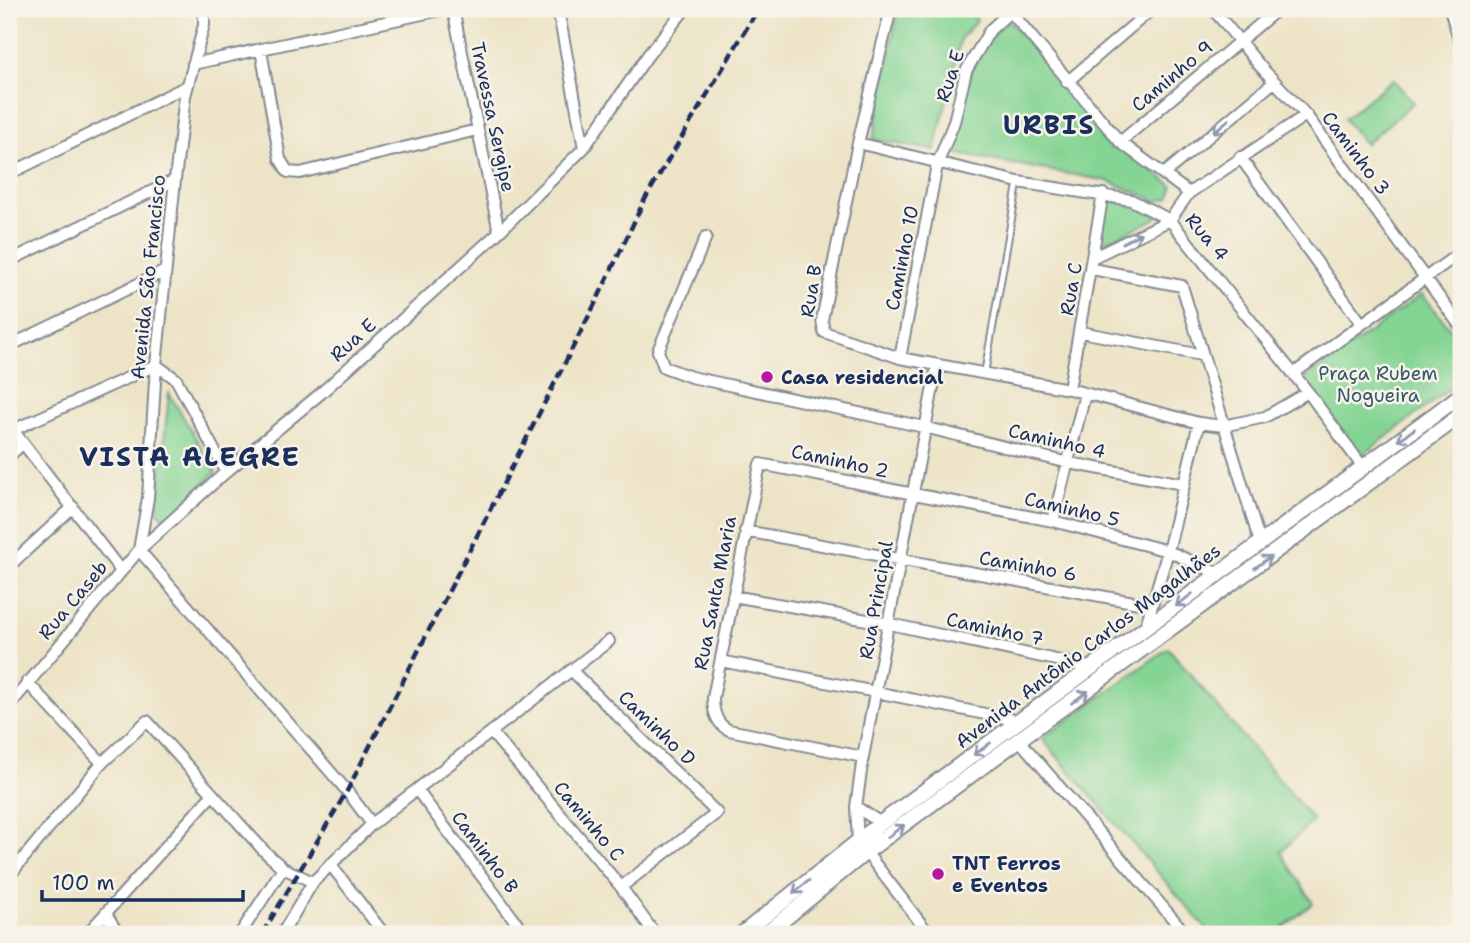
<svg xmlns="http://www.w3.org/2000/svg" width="1470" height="943" font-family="'Shantell Sans',sans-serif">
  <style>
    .green { fill: #84d493; stroke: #508278; stroke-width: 2 }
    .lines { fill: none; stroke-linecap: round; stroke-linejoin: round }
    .lane-casing { stroke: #848a92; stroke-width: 9 }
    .street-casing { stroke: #848a92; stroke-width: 14 }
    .secondary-casing { stroke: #848a92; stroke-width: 18 }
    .lane { stroke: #fff; stroke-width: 5 }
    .street { stroke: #fff; stroke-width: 10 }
    .secondary { stroke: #fff; stroke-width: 14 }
    .rail { stroke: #1b2f5e; stroke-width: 4.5; stroke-dasharray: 10 5; stroke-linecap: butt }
    .oneway { stroke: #8d97ae }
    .poi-dot { fill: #b5179e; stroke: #f7f3e8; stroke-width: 2.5 }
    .labels { text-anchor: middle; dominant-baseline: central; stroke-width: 5; stroke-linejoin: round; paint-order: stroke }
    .street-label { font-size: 19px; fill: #1b2f5e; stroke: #f7f3e8 }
    .park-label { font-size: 19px; fill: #35586b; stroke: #f7f3e8 }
    .poi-label { font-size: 19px; font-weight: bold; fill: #1b2f5e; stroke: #f7f3e8; text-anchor: start }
    .district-label { font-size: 26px; font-weight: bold; letter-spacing: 2px; fill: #1b2f5e; stroke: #f7f3e8 }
  </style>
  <rect width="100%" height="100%" fill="#f7f3e8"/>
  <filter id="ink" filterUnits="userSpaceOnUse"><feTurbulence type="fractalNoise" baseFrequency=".0143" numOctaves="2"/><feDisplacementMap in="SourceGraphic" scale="14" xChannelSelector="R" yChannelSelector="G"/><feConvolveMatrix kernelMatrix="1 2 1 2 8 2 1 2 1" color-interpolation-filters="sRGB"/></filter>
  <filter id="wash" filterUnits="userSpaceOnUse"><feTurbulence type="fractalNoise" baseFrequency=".00686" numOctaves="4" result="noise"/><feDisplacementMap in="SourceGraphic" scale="28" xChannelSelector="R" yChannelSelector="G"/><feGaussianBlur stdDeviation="1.57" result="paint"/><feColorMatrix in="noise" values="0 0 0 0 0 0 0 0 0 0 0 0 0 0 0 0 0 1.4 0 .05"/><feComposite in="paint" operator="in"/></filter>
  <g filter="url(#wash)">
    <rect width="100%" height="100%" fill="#ede4c7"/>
    <path class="green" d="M898,9h70l9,11 -16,18 -26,112 -62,-10z
      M1008,20l106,120 59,46 -4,12 -12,3 -49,-20 -156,-28c10,-49 15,-100 56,-133z
      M1393,79l20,24 -48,41 -21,-25z
      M1110,190l32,12 15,15c-3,4 -50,24 -57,26l-3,-4z
      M1422,294l39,48v38l-101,77 -58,-76z
      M169,393l47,79 -50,48 -9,-9z
      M1168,648l145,172 -32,32 32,51 -38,31h-64l-169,-195z"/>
  </g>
  <g filter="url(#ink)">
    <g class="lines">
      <g class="lane-casing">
        <path id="lane" d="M985,371l33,-189"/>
      </g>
      <g class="street-casing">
        <path id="street" d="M453,9l46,223
          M558,9l26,139
          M891,9l-33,134 -36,177 2,12 76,26 169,31 130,34 24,3 42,-9 43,-25
          M1213,9l47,57 46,49 155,212
          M1450,9l11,36
          M1010,11l110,131 69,51
          M261,50l19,109 8,13 12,1 177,-43
          M193,64l252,-55
          M1067,82l85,-73
          M1120,142l158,-133
          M858,143l160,39 113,18 39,20 138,172 54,74
          M1240,157l122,167
          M1165,173l109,-91
          M9,174l178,-88
          M706,237l-48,114 6,16 27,10 233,50 145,36 114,21
          M1094,257l76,-37 19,-27 117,-78
          M9,261l166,-81
          M1092,269l90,17 78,257
          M1081,332l120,23
          M9,346l156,-75
          M900,358l37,-193 17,-43 12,-51 24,-41 23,-21
          M1293,374l168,-122
          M1069,389l34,-195
          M10,426l111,145
          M13,430l143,-65 20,14 50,93
          M9,456l14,-13
          M1053,521l32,-127
          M745,531l405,74
          M139,550l9,-52 8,-133 19,-185 10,-84 19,-71v-16
          M139,550l208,241 25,33
          M9,566l64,-59
          M733,596l157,28 203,44
          M1145,629l23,-78 31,-128
          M721,661l299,60
          M571,670l146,143 -96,74
          M27,682l75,81
          M9,706l130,-156 87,-78 94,-78 179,-162 85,-84 64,-93 37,-46
          M492,733l129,154 34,47
          M1020,741l166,193
          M863,757l-134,-27c-12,-5 -16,-19 -16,-32l47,-234 293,57 115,30 51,23
          M417,790l108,144
          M856,807l25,16
          M858,841l-2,-34 7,-50 74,-391
          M866,852l63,82
          M330,864l54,70
          M9,876l93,-113 45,-42 118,131 18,16 30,14
          M107,915l11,19
          M87,934l125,-139
          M240,934l43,-66
          M282,934l31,-52 59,-58 237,-183"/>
      </g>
      <g class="secondary-casing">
        <path id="secondary" d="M742,934l139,-111 580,-428
          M766,934l100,-82 595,-437"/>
      </g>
      <use href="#lane" class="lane"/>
      <use href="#street" class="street"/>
      <use href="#secondary" class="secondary"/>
      <path class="rail" d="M262,934l85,-143 251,-493 47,-99 113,-190"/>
    </g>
    <defs><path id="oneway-shaft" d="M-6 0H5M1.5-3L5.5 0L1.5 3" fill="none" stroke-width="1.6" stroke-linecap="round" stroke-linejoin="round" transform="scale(1.75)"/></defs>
    <g class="oneway">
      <use href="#oneway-shaft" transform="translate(1221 126) rotate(140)"/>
      <use href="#oneway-shaft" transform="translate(1132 238) rotate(-29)"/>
      <use href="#oneway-shaft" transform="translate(1406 435) rotate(144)"/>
      <use href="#oneway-shaft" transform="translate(1263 562) rotate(-36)"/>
      <use href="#oneway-shaft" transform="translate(1184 600) rotate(143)"/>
      <use href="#oneway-shaft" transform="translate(1080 697) rotate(-36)"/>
      <use href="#oneway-shaft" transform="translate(982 749) rotate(144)"/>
      <use href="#oneway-shaft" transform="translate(896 831) rotate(-36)"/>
      <use href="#oneway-shaft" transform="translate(801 887) rotate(141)"/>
    </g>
  </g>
  <g class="poi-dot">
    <circle cx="767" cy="377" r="7"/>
    <circle cx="938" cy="874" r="7"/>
  </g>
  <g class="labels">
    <g class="street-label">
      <text transform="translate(950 76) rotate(-72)">Rua E</text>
      <text transform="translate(1172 76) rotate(-40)">Caminho 9</text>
      <text transform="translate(493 117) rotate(78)">Travessa Sergipe</text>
      <text transform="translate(1356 153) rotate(53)">Caminho 3</text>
      <text transform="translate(1207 237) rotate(50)">Rua 4</text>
      <text transform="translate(902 258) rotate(-79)">Caminho 10</text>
      <text transform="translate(148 277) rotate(-84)">Avenida São Francisco</text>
      <text transform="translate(1071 289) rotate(-80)">Rua C</text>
      <text transform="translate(811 291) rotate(-81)">Rua B</text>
      <text transform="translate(353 340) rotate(-42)">Rua E</text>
      <text transform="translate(1057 441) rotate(13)">Caminho 4</text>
      <text transform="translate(840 461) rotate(12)">Caminho 2</text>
      <text transform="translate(1072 509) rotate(13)">Caminho 5</text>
      <text transform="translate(1028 566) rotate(10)">Caminho 6</text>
      <text transform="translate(715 593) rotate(-79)">Rua Santa Maria</text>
      <text transform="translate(73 600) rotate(-50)">Rua Caseb</text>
      <text transform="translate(876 600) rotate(-80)">Rua Principal</text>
      <text transform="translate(995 629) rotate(12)">Caminho 7</text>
      <text transform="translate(1088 646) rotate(-37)">Avenida Antônio Carlos Magalhães</text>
      <text transform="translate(657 728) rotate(44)">Caminho D</text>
      <text transform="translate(589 821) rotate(50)">Caminho C</text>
      <text transform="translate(485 852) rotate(53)">Caminho B</text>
    </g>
    <g class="park-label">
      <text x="1378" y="373">Praça Rubem<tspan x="1378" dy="22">Nogueira</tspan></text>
    </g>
    <g class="poi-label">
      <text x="781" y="377">Casa residencial</text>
      <text x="952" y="863">TNT Ferros<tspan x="952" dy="22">e Eventos</tspan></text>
    </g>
    <g class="district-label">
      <text x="1049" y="124">URBIS</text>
      <text x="190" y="456">VISTA ALEGRE</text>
    </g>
  </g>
  <rect width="1470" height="943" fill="none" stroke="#f7f3e8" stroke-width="35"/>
  <path d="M42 890v10h201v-10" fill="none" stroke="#1b2f5e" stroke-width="3.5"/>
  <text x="52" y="890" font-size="21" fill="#1b2f5e" stroke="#f7f3e8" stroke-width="5" paint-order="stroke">100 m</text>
</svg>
